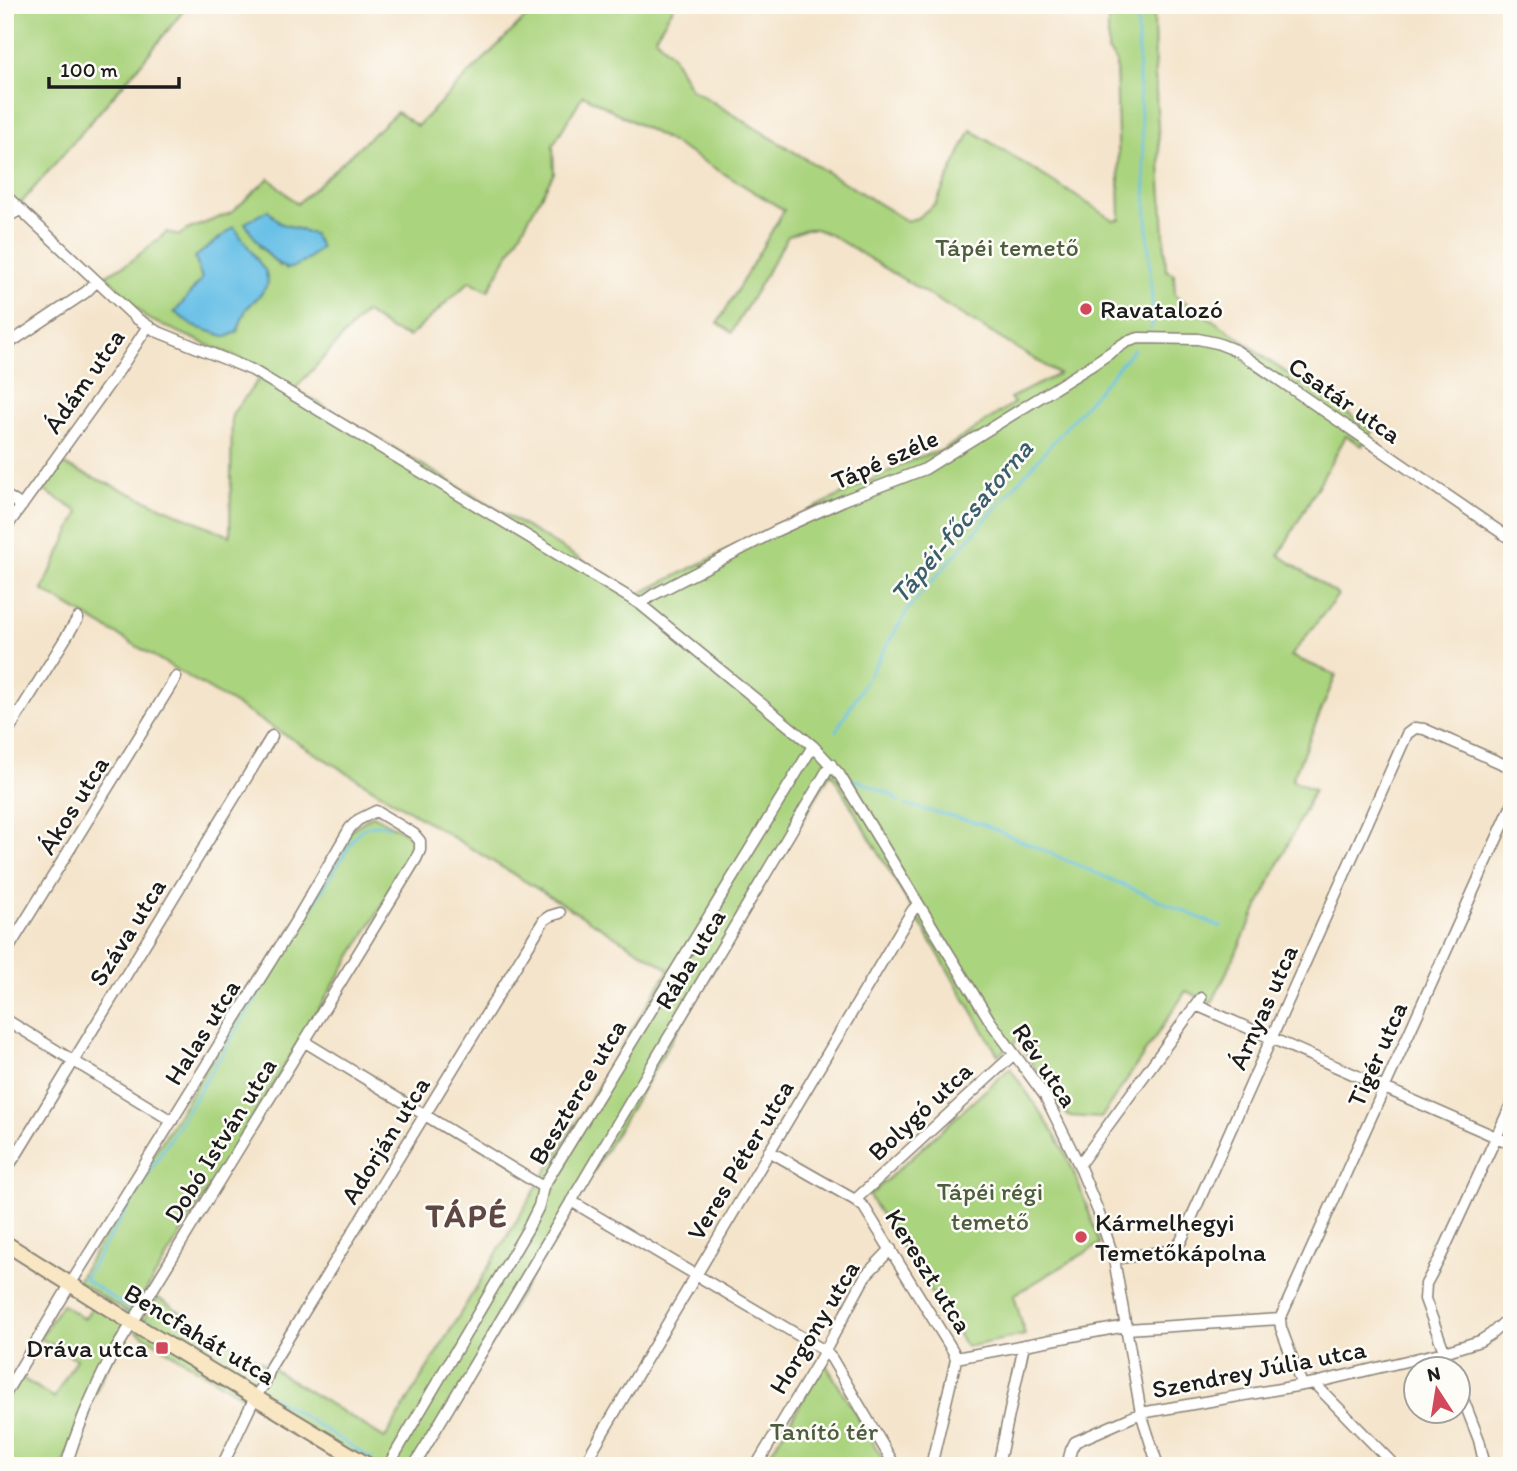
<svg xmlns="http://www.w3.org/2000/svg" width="1517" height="1471" font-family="Itim,sans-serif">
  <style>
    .green { fill: #abd47f; stroke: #64784e; stroke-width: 2; fill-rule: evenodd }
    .water { fill: #6ac1e7; stroke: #436e82; stroke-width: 2 }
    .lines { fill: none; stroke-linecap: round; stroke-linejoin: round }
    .stream { stroke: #6ac1e7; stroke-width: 2.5 }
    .street-casing { stroke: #888074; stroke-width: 13 }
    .secondary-casing { stroke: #888074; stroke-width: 18 }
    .street { stroke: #fff; stroke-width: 10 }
    .secondary { stroke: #f9e7c3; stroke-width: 14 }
    .poi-dot { fill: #d1495b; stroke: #fdfcf7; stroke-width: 2.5 }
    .labels { text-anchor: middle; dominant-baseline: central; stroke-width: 5; stroke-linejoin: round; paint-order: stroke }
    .park-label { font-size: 26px; fill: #4e5c3f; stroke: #fdfcf7 }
    .poi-label { font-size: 26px; fill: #1c1c1c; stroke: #fdfcf7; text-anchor: start }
    .street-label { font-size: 26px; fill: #1c1c1c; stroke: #fdfcf7 }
    .water-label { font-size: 28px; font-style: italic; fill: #3b5e6d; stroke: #fdfcf7 }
    .district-label { font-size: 33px; font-weight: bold; letter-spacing: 2px; fill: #5f4844; stroke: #fdfcf7 }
  </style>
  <rect width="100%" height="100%" fill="#fdfcf7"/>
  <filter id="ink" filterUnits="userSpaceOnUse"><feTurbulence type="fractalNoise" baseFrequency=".0143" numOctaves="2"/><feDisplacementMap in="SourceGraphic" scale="14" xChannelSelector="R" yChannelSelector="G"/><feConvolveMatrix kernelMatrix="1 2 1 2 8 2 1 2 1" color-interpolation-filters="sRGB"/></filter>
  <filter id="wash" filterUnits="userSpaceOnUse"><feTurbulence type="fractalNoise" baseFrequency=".00686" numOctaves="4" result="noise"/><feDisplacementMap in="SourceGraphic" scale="28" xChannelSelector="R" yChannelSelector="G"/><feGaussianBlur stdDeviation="1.57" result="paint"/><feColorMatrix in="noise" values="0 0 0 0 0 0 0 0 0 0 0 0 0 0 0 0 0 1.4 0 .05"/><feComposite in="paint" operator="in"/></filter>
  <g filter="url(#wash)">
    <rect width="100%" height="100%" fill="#f4e4cb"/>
    <path class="green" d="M5,5h183l-45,56 -121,141 -11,9 -6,-5z
      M538,5h137l-20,32 17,18 18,33 217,133 10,-3 19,-15 35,-73 143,90 6,-1 -4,-158 -8,-10v-46h46l1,69 11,196 8,4 1,21 66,44 28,22 104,69 -11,16 -16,-10 -67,119 59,40 -47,61 45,19 -44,105 22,10 -102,213 -26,-12 -85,127 -33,-2 -3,-5 -5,-1 -42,-70 -20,15 -167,-283 -413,694h-64l-218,-135 22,-33 227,140 284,-469 -443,-270 -184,-109 37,-78 -36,-22 19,-26 168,72 2,-122 34,-44 -120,-52 -40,-43 23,-12 38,-31 11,4 9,-6 44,-17 38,-35 28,26 100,-92 20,14zM583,95l85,45 116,70 -66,113 14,9 56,-96 18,-7h10l13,5 230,140 -49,24 4,5 -73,48 -25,7 -277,136 -344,-205 70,-77 24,17 20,8 61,-56 18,10 66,-118 -1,-28zM279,223l34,11 -33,32 -21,-20zM202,279l59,15 -15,15 -5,11 -66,-7z
      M373,815l39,22 4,6 1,6 -286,466 -54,-34 275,-452z
      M1010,1068c18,27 39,54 54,83 15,30 25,62 36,93l-86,51 11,40 -59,12 -97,-151z
      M62,1304l22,15 10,-15 32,21 -64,141h-57v-64l15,-25 34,21 22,-39 -36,-21z
      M825,1363l62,103h-124z"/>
    <path class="water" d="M268,210l11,13 34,11 8,13c-11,11 -19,18 -34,22 -18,-9 -32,-30 -42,-46z
      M234,227l32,45 2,11 -7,11 -15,15 -9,23 -10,5 -34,-11 -18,-14 27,-33 -7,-22z"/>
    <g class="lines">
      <path class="stream" d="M1137,5l2,77 14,239 -2,7
        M836,731l73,-123 225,-259
        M850,778l4,6
        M852,782l5,-2 35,15 7,7
        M906,805l76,19 239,103
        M83,1278l48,32
        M84,1279l274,-447c9,-8 19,-8 31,-6
        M147,1320l110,67
        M269,1395l103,64"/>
    </g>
  </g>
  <g filter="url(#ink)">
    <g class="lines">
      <g class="street-casing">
        <path id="street" d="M5,195l131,123 20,13 96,39 388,234 173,142 26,28 151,247 55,75 34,69 19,46 16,48 27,154 17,53
          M5,218l15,-8
          M5,346l81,-54 10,-10
          M5,495l17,11
          M5,529l115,-160 28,-43
          M640,604l13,-9 123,-64 68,-31 81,-31 164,-102 37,-25 13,-4 59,1 19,4 20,8 275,189
          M5,736l73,-118
          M5,954l171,-277
          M1196,1005l316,139
          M5,1019l167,102
          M305,1042l238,145
          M5,1144l13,8 -13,19
          M769,1151l86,49 9,7 89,144 3,7 -1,6 -24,102
          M18,1152l254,-416
          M1079,1165l122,-167
          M855,1200l159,-146
          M571,1201l254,150 7,8 63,107
          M1114,1259l54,-8 9,-5 4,-5 226,-507 8,-6 9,1 88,39
          M1280,1319l1,9 21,57
          M1127,1329l153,-10 232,-514
          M956,1358l170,-32
          M1451,1370l-26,-71 1,-15 15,-28 71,-153
          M1314,1383l81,83
          M1458,1386l21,54 6,26
          M5,1394l66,-111 226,-364 53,-91 8,-8 18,-9 38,23 6,7v9l-4,9 -306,500c-18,35 -33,69 -44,107
          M222,1466l33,-69 10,-14 6,-17 273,-446 6,-4 10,-3
          M388,1466l139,-236 12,-24 4,-19 270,-441
          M414,1466l417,-702
          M583,1466l329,-555 6,-7
          M756,1466l69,-115 41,-76 25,-26
          M998,1466l26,-121
          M1067,1466l4,-16 4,-8 66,-29 173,-30 130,-31 36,-11 11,-7 21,-19"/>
      </g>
      <g class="secondary-casing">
        <path id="secondary" d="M5,1243l127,80 237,143"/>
      </g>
      <use href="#street" class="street"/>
      <use href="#secondary" class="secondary"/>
    </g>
  </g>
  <g class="poi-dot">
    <circle cx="1086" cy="309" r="7"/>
    <circle cx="1081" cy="1237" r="7"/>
    <rect x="155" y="1341" width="14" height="14" rx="3.5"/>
  </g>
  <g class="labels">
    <g class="park-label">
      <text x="1007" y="247">Tápéi temető</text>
      <text x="990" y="1191">Tápéi régi<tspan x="990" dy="30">temető</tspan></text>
      <text x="824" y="1431">Tanító tér</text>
    </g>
    <g class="poi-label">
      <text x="1100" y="309">Ravatalozó</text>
      <text x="1095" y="1222">Kármelhegyi<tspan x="1095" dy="30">Temetőkápolna</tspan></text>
      <text x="148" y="1348" text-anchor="end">Dráva utca</text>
    </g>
    <g class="street-label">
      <text transform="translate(84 381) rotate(-55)">Ádám utca</text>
      <text transform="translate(1345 400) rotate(35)">Csatár utca</text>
      <text transform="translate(885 459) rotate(-24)">Tápé széle</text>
      <text transform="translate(73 805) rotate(-58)">Ákos utca</text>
      <text transform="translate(127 932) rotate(-58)">Száva utca</text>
      <text transform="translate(690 959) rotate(-59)">Rába utca</text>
      <text transform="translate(1263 1007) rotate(-66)">Árnyas utca</text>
      <text transform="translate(202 1032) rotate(-58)">Halas utca</text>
      <text transform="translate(1377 1054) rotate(-66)">Tigér utca</text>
      <text transform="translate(1045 1065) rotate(56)">Rév utca</text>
      <text transform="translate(577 1092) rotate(-59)">Beszterce utca</text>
      <text transform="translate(920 1111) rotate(-43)">Bolygó utca</text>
      <text transform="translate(220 1140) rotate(-58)">Dobó István utca</text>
      <text transform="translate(385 1140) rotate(-58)">Adorján utca</text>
      <text transform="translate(740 1160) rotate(-59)">Veres Péter utca</text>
      <text transform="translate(929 1271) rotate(58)">Kereszt utca</text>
      <text transform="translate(814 1327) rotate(-59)">Horgony utca</text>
      <text transform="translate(200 1334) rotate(31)">Bencfahát utca</text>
      <text transform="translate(1259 1369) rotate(-11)">Szendrey Júlia utca</text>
    </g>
    <g class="water-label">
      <text transform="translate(961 521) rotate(-50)">Tápéi-főcsatorna</text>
    </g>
    <g class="district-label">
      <text x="467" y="1215">TÁPÉ</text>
    </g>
  </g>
  <rect width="1517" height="1471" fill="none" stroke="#fdfcf7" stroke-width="28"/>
  <g transform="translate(1437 1390) rotate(348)"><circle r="33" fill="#fdfcf7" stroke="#a3a29f" stroke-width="2"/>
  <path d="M0-5L12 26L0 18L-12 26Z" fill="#d1495b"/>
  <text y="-10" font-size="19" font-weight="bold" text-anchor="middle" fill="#1c1c1c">N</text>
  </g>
  <path d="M49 77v10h130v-10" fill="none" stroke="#1c1c1c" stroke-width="3.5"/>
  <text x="60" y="77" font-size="21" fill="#1c1c1c" stroke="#fdfcf7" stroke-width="5" paint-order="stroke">100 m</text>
</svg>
